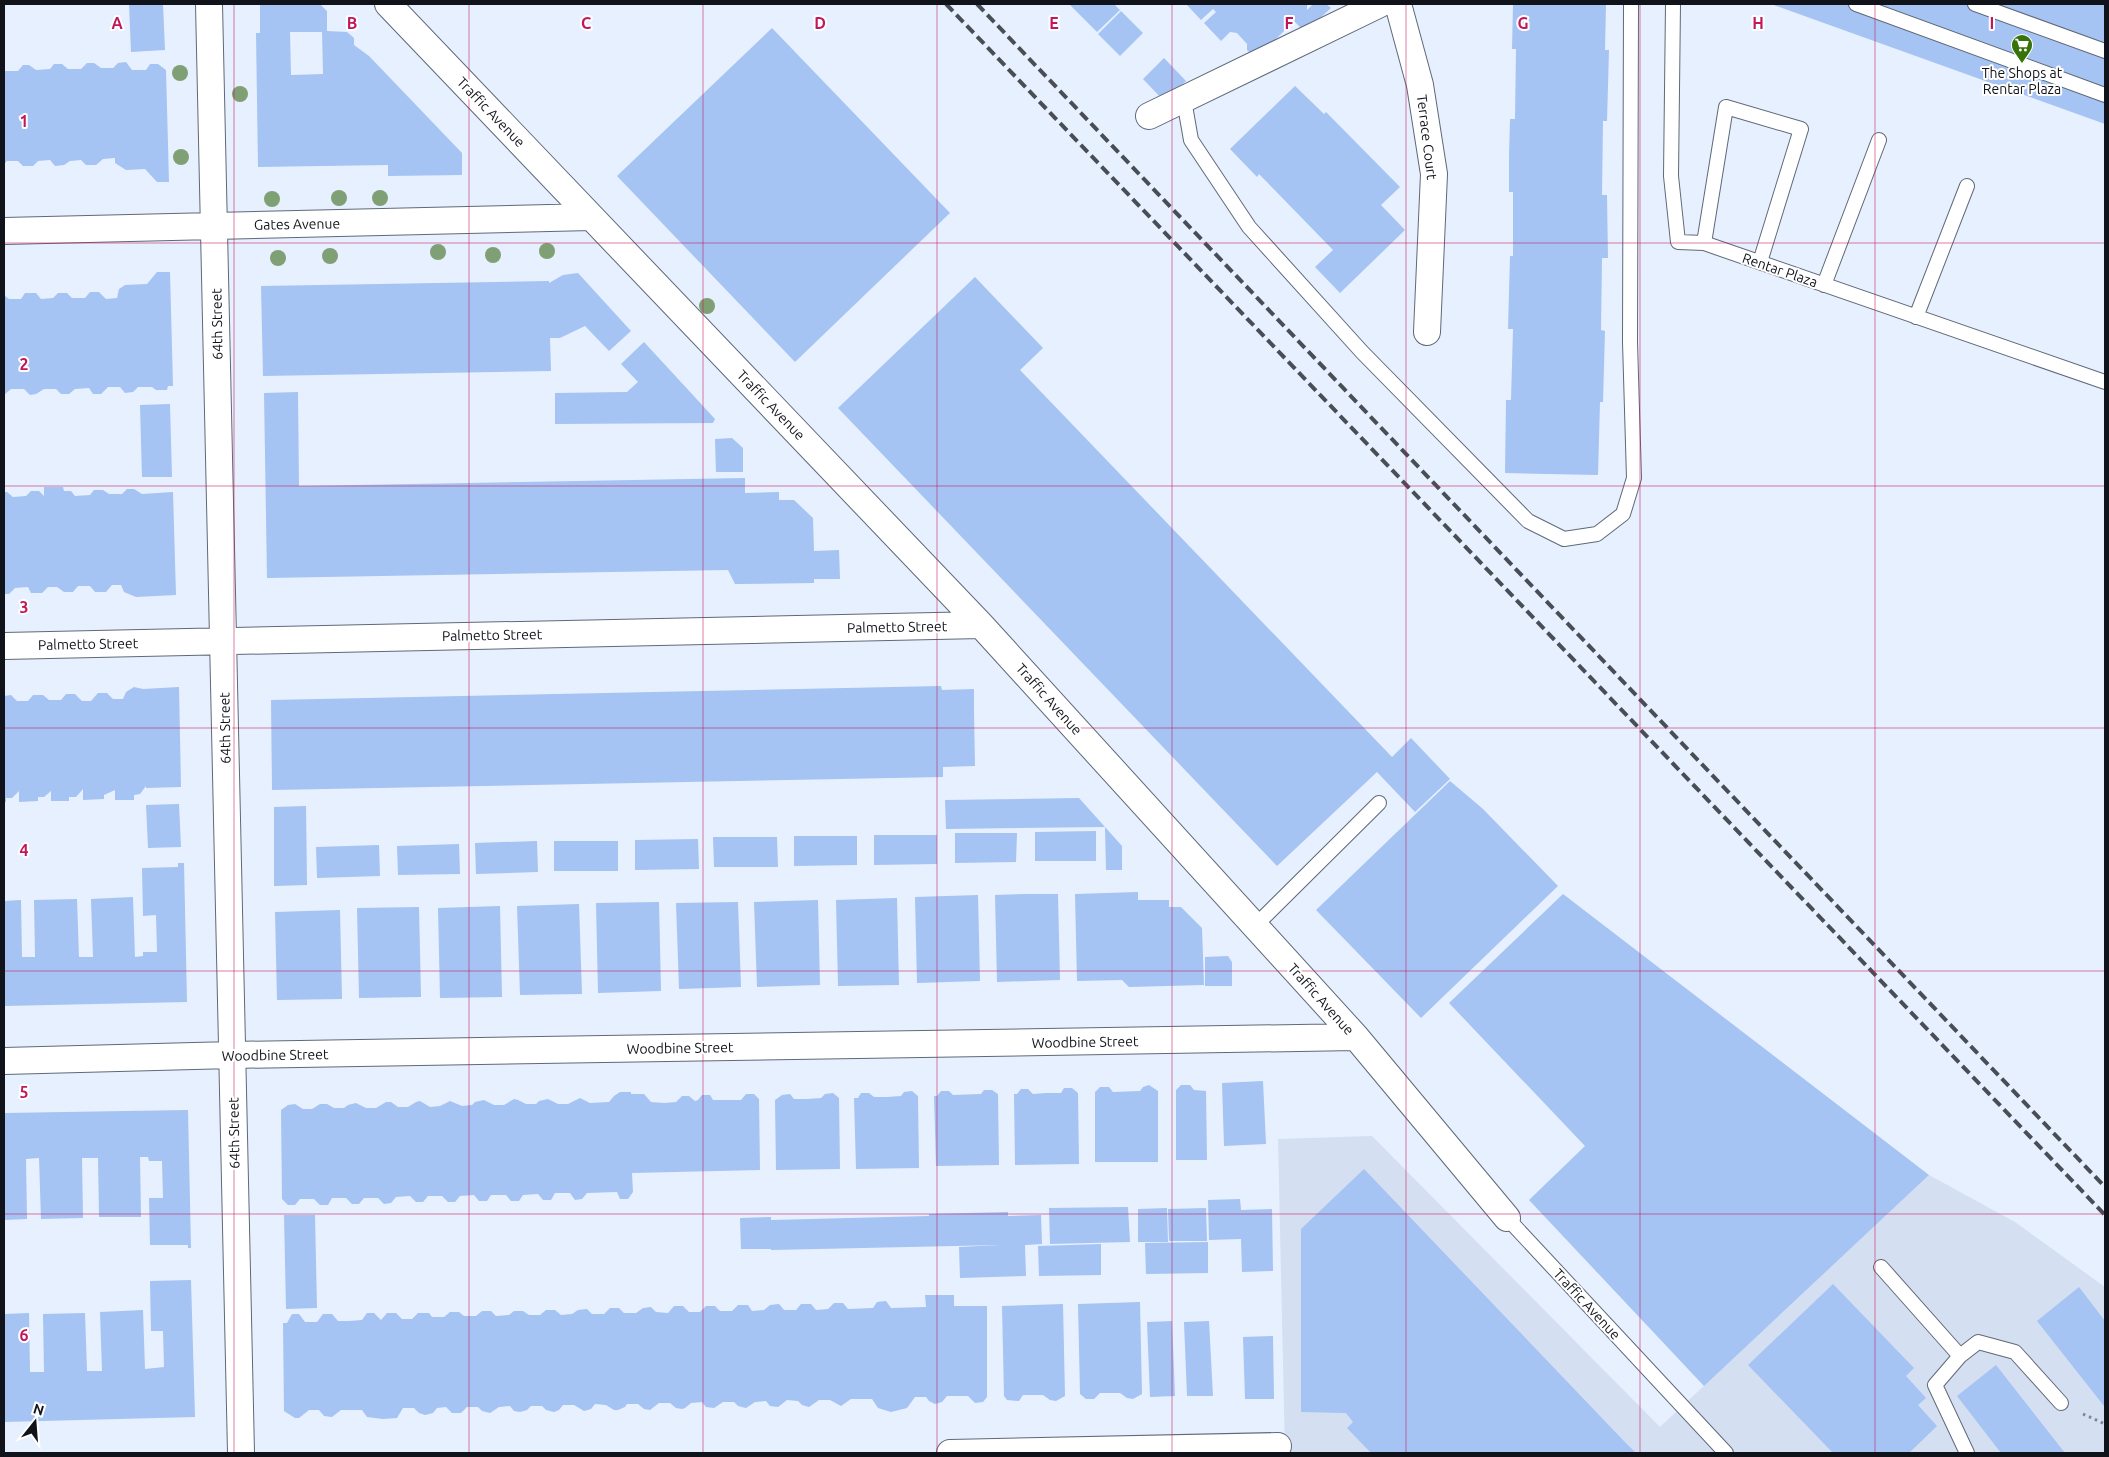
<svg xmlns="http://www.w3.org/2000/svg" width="2109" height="1457" font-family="Ubuntu,sans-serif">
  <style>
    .built { fill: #d4dff2 }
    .building { fill: #a5c3f3; fill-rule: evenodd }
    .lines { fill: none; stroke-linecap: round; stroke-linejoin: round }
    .lane-casing { stroke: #5f6977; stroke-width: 16 }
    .street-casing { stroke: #5f6977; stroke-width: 28 }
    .path { stroke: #7f8690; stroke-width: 3; stroke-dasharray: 2.5 4; stroke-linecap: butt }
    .lane { stroke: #fff; stroke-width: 14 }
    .street { stroke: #fff; stroke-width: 26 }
    .rail { stroke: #494e56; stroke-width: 4; stroke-dasharray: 10 5; stroke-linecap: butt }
    .tree { fill: #7f9f74 }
    .grid { fill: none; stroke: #c2185b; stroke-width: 1; stroke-opacity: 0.55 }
    .labels { text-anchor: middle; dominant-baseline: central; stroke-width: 4; stroke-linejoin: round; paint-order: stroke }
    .poi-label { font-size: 14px; fill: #101319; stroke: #fff }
    .street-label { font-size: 14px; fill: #101319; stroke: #fff }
    .grid-label { font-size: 16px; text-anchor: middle; font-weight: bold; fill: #c2185b; stroke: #fff; stroke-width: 4; stroke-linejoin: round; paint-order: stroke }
  </style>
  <rect width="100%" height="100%" fill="#e7f0fe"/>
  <path class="built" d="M1372,1136l288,291 269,-252 86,47 90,65v166h-820l-7,-314z"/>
  <path class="building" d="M129,4h34l2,46 -34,2z
    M260,4h60l7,7v20l20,1 7,6v7l15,11 93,97v22l-74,1v-11l-130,2 -2,-134h4zM290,32h32l1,42 -32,1z
    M1069,4h45l6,6 -23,22z
    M1186,4h121v6l6,-6h13l5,4 -26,24 -11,-11 -34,34h-8l-5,-5v-6l-10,-11 -7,-1 -9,9 -17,-18 12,-11 -3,-3 -12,11z
    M1513,4h93l-1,46h4l-2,71h-4l-1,74h5l1,63h-6l-1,72 4,1 -2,71h-3l-2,73 -93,-2 1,-73h5l2,-71h-5l2,-73h3v-64h-4v-36l1,-37h5l1,-70h-4z
    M1771,4h334v120z
    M1121,11l22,22 -23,23 -22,-22z
    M772,28l178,185 -155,149 -178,-186z
    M1164,58l22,23 -21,21 -22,-23z
    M126,62l6,8h14l4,-6h8l8,6 3,112h-12l-12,-13 -19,1 -11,-7v-5l-12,1 -7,6h-10l-5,-5 -11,1 -6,4 -9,1 -5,-6 -12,1 -5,5h-10l-5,-5h-11l-3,3v-93h14l5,-6h6l7,5 14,-1 4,-5h8l6,5h13l6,-6h7l7,5h12l5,-5z
    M1295,86l29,28 2,-2 74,75 -19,18 24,25 -65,63 -25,-26 18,-17 -74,-76 -2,3 -27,-28z
    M157,272h13l3,114h-5l-1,4h-11l-4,-3h-14l-5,5 -8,1 -5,-6h-12l-7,7h-8l-4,-6 -14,1 -6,5h-8l-5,-5h-12l-8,5 -6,1 -6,-6h-13l-7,6v-100l5,4h12l4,-6h11l5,6 12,-1 5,-5h9l5,5h13l5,-6h9l7,7 11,-1 2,-9 6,-4 22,-1z
    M578,273l53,58 -22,20 -24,-25 -25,12h-10l1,33 -288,5 -2,-90 288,-5v2l14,-8z
    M975,277l68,71 -23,22 372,387 19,-19 39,41 -35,33 -38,-40 -100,94 -439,-458z
    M644,342l71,77 -2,4 -158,1v-31l72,-1 11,-10 -17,-18z
    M298,392l1,94 446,-8v15l34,-1v8h15l19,18 1,33 25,-1 1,29h-26v4l-79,1 -7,-14 -461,8 -3,-185z
    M170,404l2,73h-30l-2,-72z
    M732,438l11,10v24h-27l-1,-33z
    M44,487h19l1,4h7l4,5 15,-1 4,-5h9l6,4h13l5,-5h7l8,5 31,-2 3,103 -40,2 -12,-5 -3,-7h-9l-6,7h-11l-5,-6h-12l-5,6h-9l-7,-5h-9l-6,6h-11l-3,-6 -13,1 -6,6h-5v-102h3l6,5 13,-1 5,-5h8l5,5z
    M941,686l1,4 32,-1v21l1,56 -32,1v10l-671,13 -1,-90z
    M134,687l9,2 36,-2 2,100 -35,1v-2l-6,8 -6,1v5h-19v-10l-11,5v4l-21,1v-11l-7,8h-7v4h-18v-10l-7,6h-6v4l-19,1v-11l-7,7h-6v4h-2v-106l7,-1 6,6h11l5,-6h10l6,5h12l5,-6h9l7,7h9l7,-8h9l6,6h10l3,-7z
    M1450,781l33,28 75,77 -137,132 -105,-108z
    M1079,798l26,29 -159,2 -1,-29z
    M179,804l2,43 -33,1 -2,-43z
    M306,806l1,79 -33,1v-79z
    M1105,827l17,19v24h-16z
    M1096,831v30h-61v-29z
    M955,833h62l-1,29 -61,1z
    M874,835h63v29l-63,1z
    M794,836h63v29l-63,1z
    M713,837h64l1,30h-64z
    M698,839l1,30 -64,1v-30z
    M537,841l1,31 -62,2 -1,-31z
    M554,841h64v30h-64z
    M459,844l1,30 -62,1 -1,-29z
    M379,845l1,31 -63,2 -1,-31z
    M178,863h6l3,139 -183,4v-105l17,-1 1,57h13l-1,-57 43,-1 2,58h14l-2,-58 42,-2 2,60 8,-1v-4h14l-1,-37 -13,1 -1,-48 36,-1z
    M1138,892v8h31v7h12l21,21 2,57 -75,2 -7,-7 -45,1 -2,-87z
    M1026,894h32l2,86 -63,2 -2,-87z
    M1563,894l366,281 -225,211 -175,-186 56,-54 -136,-143z
    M978,895l2,86 -63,2 -2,-86z
    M897,898l2,87 -61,1 -2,-86z
    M818,900l2,85 -63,2 -3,-85z
    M659,902l2,89 -63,2 -2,-90z
    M738,902l3,85 -62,2 -3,-86z
    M579,904l3,90 -62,1 -3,-89z
    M500,906l2,91 -62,1 -2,-90z
    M419,907l2,90 -62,1 -2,-90z
    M340,910l2,89 -65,1 -2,-88z
    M1228,956l4,6v24h-27v-29z
    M1263,1081l3,63 -42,2 -2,-63z
    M1149,1085l9,6v71h-63v-70l5,-5h9l4,5 27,-1 3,-4z
    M1181,1085h9l4,5 12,1 1,69h-31v-70z
    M1064,1088h8l6,5 1,71 -64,1 -1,-71h3l4,-5h7l5,5 13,-1h15z
    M984,1090h8l6,4 1,71 -63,1 -2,-70h3l4,-5h8l4,4 28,-1z
    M912,1091l6,5 1,72 -63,1 -2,-71h4l3,-5h8l5,4h13l14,-1 3,-4z
    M620,1092h11v2h13l7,8 13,1 12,-1 6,-6h7l6,5 3,-1 4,-5h8l3,5h28l5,-6h8l5,5 1,71 -128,3 1,19 -5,7h-8l-3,-7 -30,1 -5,6 -7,1 -5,-7h-15l-4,7h-8l-5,-6 -15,1 -4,6h-8l-5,-6h-15l-4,6h-8l-5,-6 -14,1 -5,6h-7l-6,-6h-14l-5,6h-7l-6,-6 -14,1 -5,6 -7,1 -6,-6h-14l-5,6h-7l-6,-6h-14l-4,7h-8l-6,-6h-14l-5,6h-7l-6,-6 -1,-89 7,-5 7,-1 8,5h9l8,-5h7l7,4h10l4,-3 8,-2 10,5h10l10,-6h5l7,5h10l8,-5 4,-1 10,6 10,-1 10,-5 12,5 10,-1 3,-3 9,-2 10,5h10l10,-6 4,1 8,4h10l3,-3 9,-2 10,5h10l12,-6 10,5 19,-1 5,-6z
    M833,1093l6,5 1,71 -64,1 -1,-70 7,-5 8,-1 4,5h13l14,-1 4,-4z
    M188,1110l3,138h-3v-3h-38l-1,-47h14l-1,-37h-13l-1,-4h-8l1,60h-42l-1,-59h-16l1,60 -42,1 -2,-61 -13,1 1,60 -23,1v-107z
    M1364,1169l257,269 15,15h-265l-24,-25 6,-6 -7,-9 -45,-1v-183z
    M1240,1199l1,11 31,-1 1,62 -31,1 -1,-33 -32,1 -1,-40z
    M1128,1207l2,35 -80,2 -1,-36z
    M1167,1208l1,34h-30v-33z
    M1206,1208l1,33h-38l-1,-32z
    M1008,1212v4l33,-1 1,29 -17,1 1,31 -66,2 -1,-31 41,-2 -229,5v-1h-30l-1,-31 31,-1v3l158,-4v-2z
    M284,1215h31l2,93 -31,1z
    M1208,1242v31l-62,1 -1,-31z
    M1101,1244v31l-62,1 -1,-30z
    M191,1280l4,137 -191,5v-108l25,-1 1,59h14l-1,-58 42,-1 2,58h15l-2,-59 43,-2 2,59 19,-2 -1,-36h-12l-1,-50z
    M1833,1284l81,84 -8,8 20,22 -8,7 19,21 -28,27h-76l-85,-88z
    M2079,1287l26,34v83l-1,2 -67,-85z
    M925,1295h29v11h33v91l-4,5 -8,1 -7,-7h-21l-5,6 -7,2 -6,-3 -3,-4h-11l-8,11 -16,4 -13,-4 -6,-9h-21l-10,7 -11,-6h-11l-10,7 -7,-2 -4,-4 -11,-1 -9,7 -8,-1 -4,-5 -11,1 -9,6 -8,-2 -4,-4h-11l-9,6 -8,-1 -4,-5 -11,1 -6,5 -3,1 -6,-1 -6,-5h-11l-9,7 -6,-1 -6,-5h-11l-2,3 -7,3h-4l-8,-5 -11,-1 -4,5 -7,2 -10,-6h-11l-4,5 -5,2 -8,-2 -4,-4h-11l-4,4 -7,2 -6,-1 -4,-5 -11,1 -9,6 -8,-2 -4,-4h-11l-6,6h-9l-6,-6 -9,1 -4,5 -8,2 -6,-2 -5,-5h-11l-6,10 -14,1 -16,-2 -5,-7h-21l-9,7 -8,-1 -5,-6h-10l-10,8h-4l-11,-7 -1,-88h4l5,-9h7l6,8h12l6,-8h9l6,7h11l13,-1 5,-7h7l7,7 6,-7h9l6,6h10l6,-6h11l3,4h12l6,-5h9l5,4h12l6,-5h9l5,5 13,-1 5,-4h9l6,4h11l6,-5h9l6,5 11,-1 6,-4 9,-1 5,5h12l6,-6h9l5,5h12l7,-5 8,-1 5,5 12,1 6,-7h9l6,6h11l6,-6h9l5,5h12l6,-6h10l4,6 12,-1 6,-5 9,-1 5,6h12l5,-6h10l5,6 12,-1 6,-6h9l5,6 25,-1 4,-6 9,-1 5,7 35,-1z
    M1140,1302l2,92 -9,5 -6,-1 -7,-5h-20l-6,6h-8l-6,-5 -2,-90z
    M1063,1304l2,92 -9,5 -6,-1 -7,-5h-20l-4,6 -12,-1 -3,-4 -2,-90z
    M1172,1321l3,75 -25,1 -3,-75z
    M1209,1321l4,75h-26l-3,-74z
    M1273,1336l1,63h-29l-2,-62z
    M1996,1365l69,88h-64l-44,-57z"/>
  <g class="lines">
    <g class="lane-casing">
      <path id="lane" d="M1673,4l-2,172 7,66 26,1 401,139
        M1856,4l249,91
        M1975,4l130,47
        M1184,100l7,40 58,87 113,125 166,169 36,18 33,-5 26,-20 11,-36 -4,-136 1,-338
        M1704,243l22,-136 75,22 -41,133
        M1824,285l55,-145
        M1916,317l51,-131
        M1255,926l124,-123
        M1507,1218l219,235
        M1881,1267l79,89 -25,29 32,68
        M1960,1356l18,-14 37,10 46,51"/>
    </g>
    <g class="street-casing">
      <path id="street" d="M209,4l32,1449
        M388,4l593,621 375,412 151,181
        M1398,4l22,81 14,89 -7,158
        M1149,116l231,-112
        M4,231l587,-14
        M4,646l977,-21
        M4,1061l228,-6 1124,-18
        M950,1453l328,-7"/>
    </g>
    <path class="path" d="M2083,1414l22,10"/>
    <use href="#lane" class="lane"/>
    <use href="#street" class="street"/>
    <path class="rail" d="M946,4l1159,1211
      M977,4l1128,1183"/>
  </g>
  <g class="tree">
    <circle cx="180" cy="73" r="8"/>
    <circle cx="240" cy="94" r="8"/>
    <circle cx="181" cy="157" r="8"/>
    <circle cx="339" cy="198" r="8"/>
    <circle cx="380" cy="198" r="8"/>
    <circle cx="272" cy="199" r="8"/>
    <circle cx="547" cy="251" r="8"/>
    <circle cx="438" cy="252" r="8"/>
    <circle cx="493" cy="255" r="8"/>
    <circle cx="330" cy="256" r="8"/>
    <circle cx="278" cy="258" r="8"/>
    <circle cx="707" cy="306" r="8"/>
  </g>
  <path class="grid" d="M234,4v1449M469,4v1449M703,4v1449M937,4v1449M1172,4v1449M1406,4v1449M1640,4v1449M1875,4v1449M4,243h2101M4,486h2101M4,728h2101M4,971h2101M4,1214h2101"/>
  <defs>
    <g id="supermarket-pin" transform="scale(1.125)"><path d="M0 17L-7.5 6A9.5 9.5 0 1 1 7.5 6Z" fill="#367308" stroke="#fff"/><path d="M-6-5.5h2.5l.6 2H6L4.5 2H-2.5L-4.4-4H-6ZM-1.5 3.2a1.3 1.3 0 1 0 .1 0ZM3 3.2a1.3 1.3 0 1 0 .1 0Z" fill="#fff"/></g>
  </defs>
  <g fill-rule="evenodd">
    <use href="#supermarket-pin" x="2022" y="45"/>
  </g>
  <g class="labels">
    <g class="poi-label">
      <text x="2022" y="73">The Shops at<tspan x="2022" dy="16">Rentar Plaza</tspan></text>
    </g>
    <g class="street-label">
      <text transform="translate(491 112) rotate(46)">Traffic Avenue</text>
      <text transform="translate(1427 137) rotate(83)">Terrace Court</text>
      <text transform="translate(297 224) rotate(-1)">Gates Avenue</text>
      <text transform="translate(1780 270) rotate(19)">Rentar Plaza</text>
      <text transform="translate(217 324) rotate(-91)">64th Street</text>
      <text transform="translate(771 405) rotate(46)">Traffic Avenue</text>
      <text transform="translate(897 627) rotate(-1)">Palmetto Street</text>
      <text transform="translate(492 635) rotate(-1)">Palmetto Street</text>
      <text transform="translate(88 644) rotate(-1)">Palmetto Street</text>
      <text transform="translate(1049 699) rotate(48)">Traffic Avenue</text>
      <text transform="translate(225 728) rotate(-91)">64th Street</text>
      <text transform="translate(1321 999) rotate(48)">Traffic Avenue</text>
      <text transform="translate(1085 1042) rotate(-1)">Woodbine Street</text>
      <text transform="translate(680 1048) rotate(-1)">Woodbine Street</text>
      <text transform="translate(275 1055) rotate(-1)">Woodbine Street</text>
      <text transform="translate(234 1133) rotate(-91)">64th Street</text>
      <text transform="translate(1587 1304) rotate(47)">Traffic Avenue</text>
    </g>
  </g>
  <g class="grid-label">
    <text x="117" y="29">A</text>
    <text x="352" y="29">B</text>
    <text x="586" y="29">C</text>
    <text x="820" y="29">D</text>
    <text x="1054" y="29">E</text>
    <text x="1289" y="29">F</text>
    <text x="1523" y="29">G</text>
    <text x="1758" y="29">H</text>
    <text x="1992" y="29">I</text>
    <text x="24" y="127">1</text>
    <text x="24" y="370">2</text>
    <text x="24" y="613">3</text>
    <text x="24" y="856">4</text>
    <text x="24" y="1098">5</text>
    <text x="24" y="1341">6</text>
  </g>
  <rect width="2109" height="1457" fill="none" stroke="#101319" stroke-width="10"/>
  <g transform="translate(35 1422) rotate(17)" stroke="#ffffff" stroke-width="4" paint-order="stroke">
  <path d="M0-4L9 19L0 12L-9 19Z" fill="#101319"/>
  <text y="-8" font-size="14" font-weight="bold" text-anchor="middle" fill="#101319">N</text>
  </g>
</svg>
